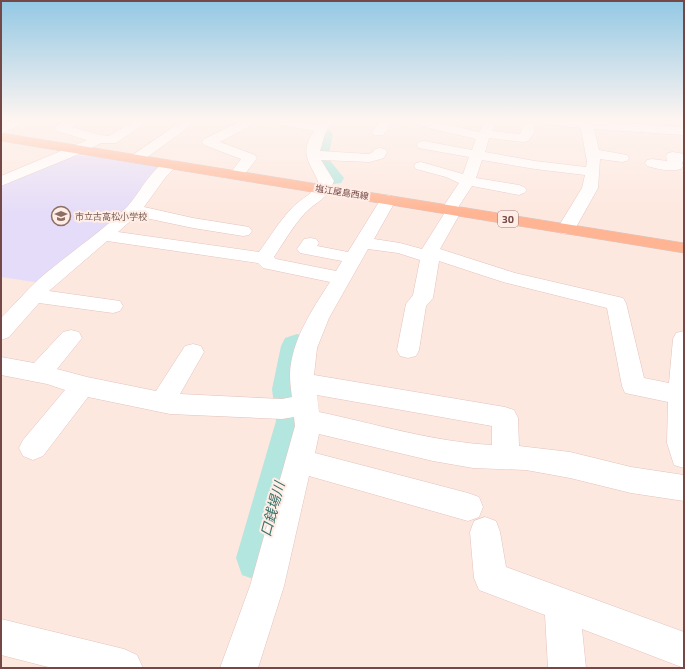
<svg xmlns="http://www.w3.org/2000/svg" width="685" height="669" font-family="'Exo 2','Noto Sans JP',sans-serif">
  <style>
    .education { fill: #e5dcf9 }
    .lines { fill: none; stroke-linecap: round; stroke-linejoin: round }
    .river { fill: #b3e6de; fill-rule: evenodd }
    .minor-casing { stroke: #e3c3be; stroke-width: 1 }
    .major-casing { stroke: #d5c8c8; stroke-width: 1 }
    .minor { fill: #fff; fill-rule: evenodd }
    .major { fill: #ffb594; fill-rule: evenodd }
    .labels { text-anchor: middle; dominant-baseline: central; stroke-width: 4; stroke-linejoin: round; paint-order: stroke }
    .far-street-label { font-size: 9px; fill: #744846; stroke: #ffede6 }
    .far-education-label { font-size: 9px; fill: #785e54; stroke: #ffede6; text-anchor: start }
    .shield { fill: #ffede6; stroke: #9e7a76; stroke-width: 1 }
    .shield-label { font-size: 10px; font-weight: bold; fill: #744846 }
    .near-water-label { font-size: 14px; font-style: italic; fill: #37736a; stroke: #ffede6 }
  </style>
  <rect width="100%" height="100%" fill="#fde8df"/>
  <path class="education" d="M68,155l33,2 60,9 -10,9 -11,22 -99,86 -40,-6v-94z"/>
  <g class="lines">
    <path class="river" d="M324,129l7,2 2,4 -5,23 16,20 -3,5 -8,1 -8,-1 -17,-25 7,-23 2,-4z
      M297,334l12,4 4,8 -5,43 6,32 -32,137 -6,17 -17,6 -17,-6 -6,-17 40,-137 -4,-32 9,-43 4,-8z"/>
    <g class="minor-casing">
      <path id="minor" d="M12,119h16l-2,3 -25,12v-9z
        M69,119h16l-13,8 28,8 9,1 28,-17h15l-36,24h-15l-17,9 -83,34v-10l86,-36 -30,-9 -2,-3 2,-3z
        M185,119l13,1 -57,42 -5,1 -5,-1 -2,-3 2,-3z
        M245,119h43l30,5 4,-5h13l-10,14 -5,18 49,3 4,-2 2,-3 5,-1 5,1 2,3 -3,6 -14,4 -49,-2 13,21c-8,20 -16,19 -29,32 -12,13 -21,29 -31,44l2,2 60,12 6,-10 -42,-8 -3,-4 7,-10 6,-1 6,1 3,4 -2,3 31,6 34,-55 6,-2 6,2 2,3 -22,39 26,4 22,6 22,-35 -3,-4 18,-27 -13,-6 -30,-8 -2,-3 2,-3 5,-1 42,12 6,-17 -45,-8 -5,-1 -2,-3 2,-3 5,-1 48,9 4,-11 -73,-17 -2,-3h22l56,13 7,-13h12l-6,12 28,3 4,-11h8l2,3v7l-6,8 -5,1 -34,-4 -4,14 50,9 51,6 1,-5 -6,-34 -46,-5 -4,-1 -2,-3 58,1 97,7v8l-90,-6 5,21 28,5 2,3 -2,3 -5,1 -22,-3 -2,29 -23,41 -3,4 -6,1 -6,-1 -3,-4 25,-41 3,-13 -50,-6 -53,-9 -6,18 43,7 5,2 3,3 -3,3 -5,2 -47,-9 -13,20 3,4 -22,39 75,24 108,25 3,5 18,75 25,5 4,-44 3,-6 8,-2v137l-10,-3 -7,-22 1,-41 -43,-9 -3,-7 -15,-78 -104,-26 -64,-21 -6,37 -7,8 -7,44 -3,6 -8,2 -8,-2 -3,-6 9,-46 7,-9 7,-35 -22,-7 -30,-4 -39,69 -12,30 -3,27 191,32 9,3 4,8 1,28 51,6 61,15 53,8v26l-53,-8 -61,-15 -44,-8 -53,-2 -40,-7 -114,-27 -4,19 153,40 11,4 4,10 -4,10 -11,4 -159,-45 -25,110 -26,82h-38l30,-82 45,-160 -1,-9 -12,2 -112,-5 -82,-17 -45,59 -10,4 -10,-4 -4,-8 4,-8 42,-50 -18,-6 -46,-9v-18l33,6 29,-31 8,-2 8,2 3,6 -25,31 30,8 69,14 29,-45 8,-2 8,2 3,6 -24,42 102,5 10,-2c-1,-7 -2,-15 -2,-22 1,-34 22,-65 40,-93l-67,-14 -5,-5 -151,-22 -58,50 71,10 3,5 -3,5 -7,2 -74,-10 -30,34 -8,3v-22c13,-13 25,-27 38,-39 29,-25 61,-46 88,-72 12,-12 30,-51 49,-46l2,3 -13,14 -21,29 49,11 50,8 6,1 3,4 -3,4 -6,1 -50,-8 -57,-12 -18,16 141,20c11,-15 21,-32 34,-45 10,-10 19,-11 25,-26 -9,-20 -19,-28 -4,-50l-54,-10 -40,21 35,13 2,3c-7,9 -14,23 -26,20l-2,-3 12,-16 -37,-14 -2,-3 2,-3zM317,395l175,31v19c-58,-3 -116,-21 -173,-33z
        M382,119h13l-12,16h-10l-1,-3z
        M673,152l11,2v8h-2l1,4 -2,3c-10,3 -24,0 -34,-3l-2,-3 2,-3 5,-1 15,2 -1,-5 2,-3z
        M485,517l11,4 4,11 6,35 178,65v36l-102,-39 4,39h-38l-3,-53 -66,-25 -5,-12 -4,-46 4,-11z
        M1,619l123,30 13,6 6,13h-91l-51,-13z"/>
    </g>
    <g class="major-casing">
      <path id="major" d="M1,133l683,110v10l-683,-112z"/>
    </g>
    <use href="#minor" class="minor"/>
    <use href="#major" class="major"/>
  </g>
  <linearGradient id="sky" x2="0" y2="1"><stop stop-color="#93c8e4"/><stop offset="0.56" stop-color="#fef5f1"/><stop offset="1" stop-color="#fef5f1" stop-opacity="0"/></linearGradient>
  <rect width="685" height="213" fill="url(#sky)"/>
  <defs>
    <g id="school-ring" transform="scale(1)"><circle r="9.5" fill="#ffede6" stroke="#8d6e63" stroke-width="1.5"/><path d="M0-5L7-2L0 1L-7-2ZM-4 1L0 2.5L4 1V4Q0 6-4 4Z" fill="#8d6e63"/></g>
  </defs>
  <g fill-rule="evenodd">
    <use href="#school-ring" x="61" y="216"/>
  </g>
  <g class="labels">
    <g class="far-street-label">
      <text transform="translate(342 192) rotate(9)">塩江屋島西線</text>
    </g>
    <g class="far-education-label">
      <text x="75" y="216">市立古高松小学校</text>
    </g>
    <rect class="shield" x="498" y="211" width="20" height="16" rx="3"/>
    <g class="shield-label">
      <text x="508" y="219">30</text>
    </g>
    <g class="near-water-label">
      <text transform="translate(272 509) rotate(-75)">口銭場川</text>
    </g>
  </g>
  <rect width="685" height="669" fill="none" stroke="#744846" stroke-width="4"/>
</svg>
